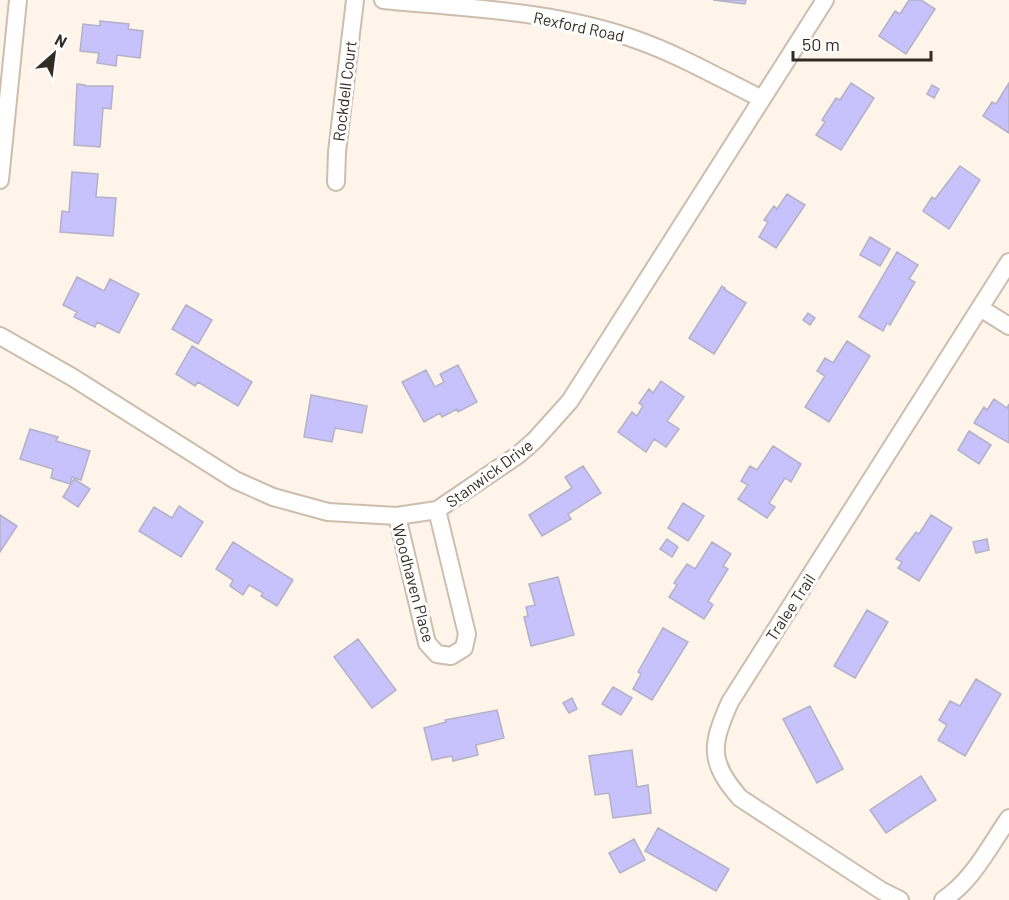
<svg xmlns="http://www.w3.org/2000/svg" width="1009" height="900" font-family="Barlow,sans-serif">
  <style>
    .building { fill: #c7c2fb; stroke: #b2b1c5; stroke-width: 1.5 }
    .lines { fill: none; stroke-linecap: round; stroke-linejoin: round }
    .minor-casing { stroke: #ccbdad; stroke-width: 20 }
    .minor { stroke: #fff; stroke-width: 16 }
    .labels { text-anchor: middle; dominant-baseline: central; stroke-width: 6; stroke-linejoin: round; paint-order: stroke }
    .street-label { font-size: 16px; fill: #322c25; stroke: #fff }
  </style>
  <rect width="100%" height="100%" fill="#fef4ea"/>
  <path class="building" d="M713,0h33l-1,4z
    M909,0h12l14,9 -29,45 -27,-18 16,-25 5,3z
    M100,21l29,3 -1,5 15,2 -3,27 -23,-3 -1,11 -19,-3 2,-10 -19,-2 3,-27 17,2z
    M851,83l23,15 -33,52 -25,-15 9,-13 -3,-2 14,-22 4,2z
    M1009,83v50l-26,-17 9,-14 4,2z
    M77,84l8,1v1h28l-2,23 -8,-1 -3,39 -26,-2z
    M932,85l7,4 -5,9 -7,-4z
    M960,166l20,14 -31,49 -26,-18 9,-14 3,2z
    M72,172l26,2 -2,23 20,1 -3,38 -53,-4 2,-21 7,1z
    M787,194l18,11 -29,43 -17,-11 9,-15 -4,-2 10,-14 3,3z
    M870,237l20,12 -10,17 -20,-11z
    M897,252l21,13 -9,14 6,3 -25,43 -3,-2 -4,8 -24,-14z
    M77,277l27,14 6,-12 29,15 -20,39 -22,-11 -2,5 -21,-10 3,-5 -14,-7z
    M722,286l3,2 -1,1 22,14 -32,51 -25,-16z
    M186,305l26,15 -14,24 -26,-15z
    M808,313l7,5 -5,7 -7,-5z
    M847,341l23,15 -41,66 -24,-15 20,-31 -8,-5 8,-13 8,5z
    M192,346l60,36 -14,24 -40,-24 -3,4 -19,-12z
    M458,365l19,37 -19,10 -1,-3 -15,8 -2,-4 -16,9 -22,-40 24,-12 9,17 9,-5 -4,-8z
    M661,381l23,16 -17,24 12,8 -13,18 -12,-8 -8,13 -28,-20 14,-20 5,4 6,-10 -4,-3 10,-14 4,4z
    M311,395l56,11 -5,27 -27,-5 -3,14 -28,-5z
    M994,399l13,9 2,-4v39l-35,-20 10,-16 3,3z
    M30,429l28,8 -2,4 34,10 -9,29 -9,-3 -2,7 -19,-6 2,-9 -33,-10z
    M969,431l22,14 -12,19 -21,-14z
    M773,446l28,18 -10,18 -6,-4 -16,25 6,4 -8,11 -29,-19 10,-14 -7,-4 9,-15 7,4z
    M583,466l18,27 -33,21 3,5 -29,17 -13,-21 43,-27 -7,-11z
    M74,479l16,10 -12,18 -15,-10z
    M683,503l21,13 -16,25 -20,-13z
    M179,506l24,16 -22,35 -42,-26 15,-24 18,11z
    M0,515l17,11 -17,26z
    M931,515l21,13 -33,53 -21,-13 4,-6 -6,-3 20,-27 3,2z
    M667,539l11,8 -6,10 -12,-8z
    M987,539l2,11 -13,3 -3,-11z
    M233,542l60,38 -16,26 -16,-10 2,-3 -14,-8 -6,10 -13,-9 3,-6 -17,-11z
    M712,542l19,12 -8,12 5,3 -20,32 5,4 -9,14 -35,-22 8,-12 -3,-2 13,-19 8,5z
    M558,577l16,58 -43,11 -7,-29 4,-1 -2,-9 9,-2 -6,-21z
    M867,610l21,12 -33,56 -21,-12z
    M663,628l25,14 -36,58 -19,-11 8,-15 -3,-2z
    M358,639l38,51 -24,18 -38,-51z
    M976,679l25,15 -36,62 -27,-16 9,-15 -8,-5 11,-19 10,5z
    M613,687l19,11 -11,17 -19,-11z
    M572,698l5,11 -8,4 -6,-10z
    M810,706l33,63 -26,14 -34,-64z
    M497,710l7,28 -28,7 2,10 -25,6 -1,-5 -20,4 -8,-32 22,-6 -1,-2z
    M632,750l5,37 11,-2 3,28 -38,5 -4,-25 -14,2 -6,-39z
    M921,776l15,24 -50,33 -16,-23z
    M658,828l71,41 -13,22 -71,-40z
    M634,839l11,21 -25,13 -11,-20z"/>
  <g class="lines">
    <g class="minor-casing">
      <path id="minor" d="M383,0c84,8 174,11 254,40 43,15 84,39 125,59
        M0,180l18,-180
        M336,182l1,-30 18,-152
        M980,308l29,18
        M0,336l72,41 163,103 38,17 55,15 69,4 40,-6 81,-55 17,-15 35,-39 255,-401
        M397,516l30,127 10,11 14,2 13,-8 3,-14 -30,-124
        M900,900l-18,-9 -142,-93c-32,-37 -29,-53 -10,-96l279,-440
        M943,900c30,-20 46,-53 66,-82"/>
    </g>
    <use href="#minor" class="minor"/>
  </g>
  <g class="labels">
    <g class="street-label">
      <text transform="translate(579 26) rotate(12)">Rexford Road</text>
      <text transform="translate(344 91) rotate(-83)">Rockdell Court</text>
      <text transform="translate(489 473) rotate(-36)">Stanwick Drive</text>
      <text transform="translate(414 583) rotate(75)">Woodhaven Place</text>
      <text transform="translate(790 607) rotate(-57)">Tralee Trail</text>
    </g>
  </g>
  <g transform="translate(54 54) rotate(28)" stroke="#ffffff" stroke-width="4.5" paint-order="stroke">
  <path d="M0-4.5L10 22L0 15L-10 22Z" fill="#322c25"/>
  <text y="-9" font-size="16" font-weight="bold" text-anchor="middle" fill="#322c25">N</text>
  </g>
  <path d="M793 51v9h138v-9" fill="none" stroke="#322c25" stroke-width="3"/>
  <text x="802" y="51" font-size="18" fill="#322c25" stroke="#ffffff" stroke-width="4.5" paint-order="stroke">50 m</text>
</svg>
